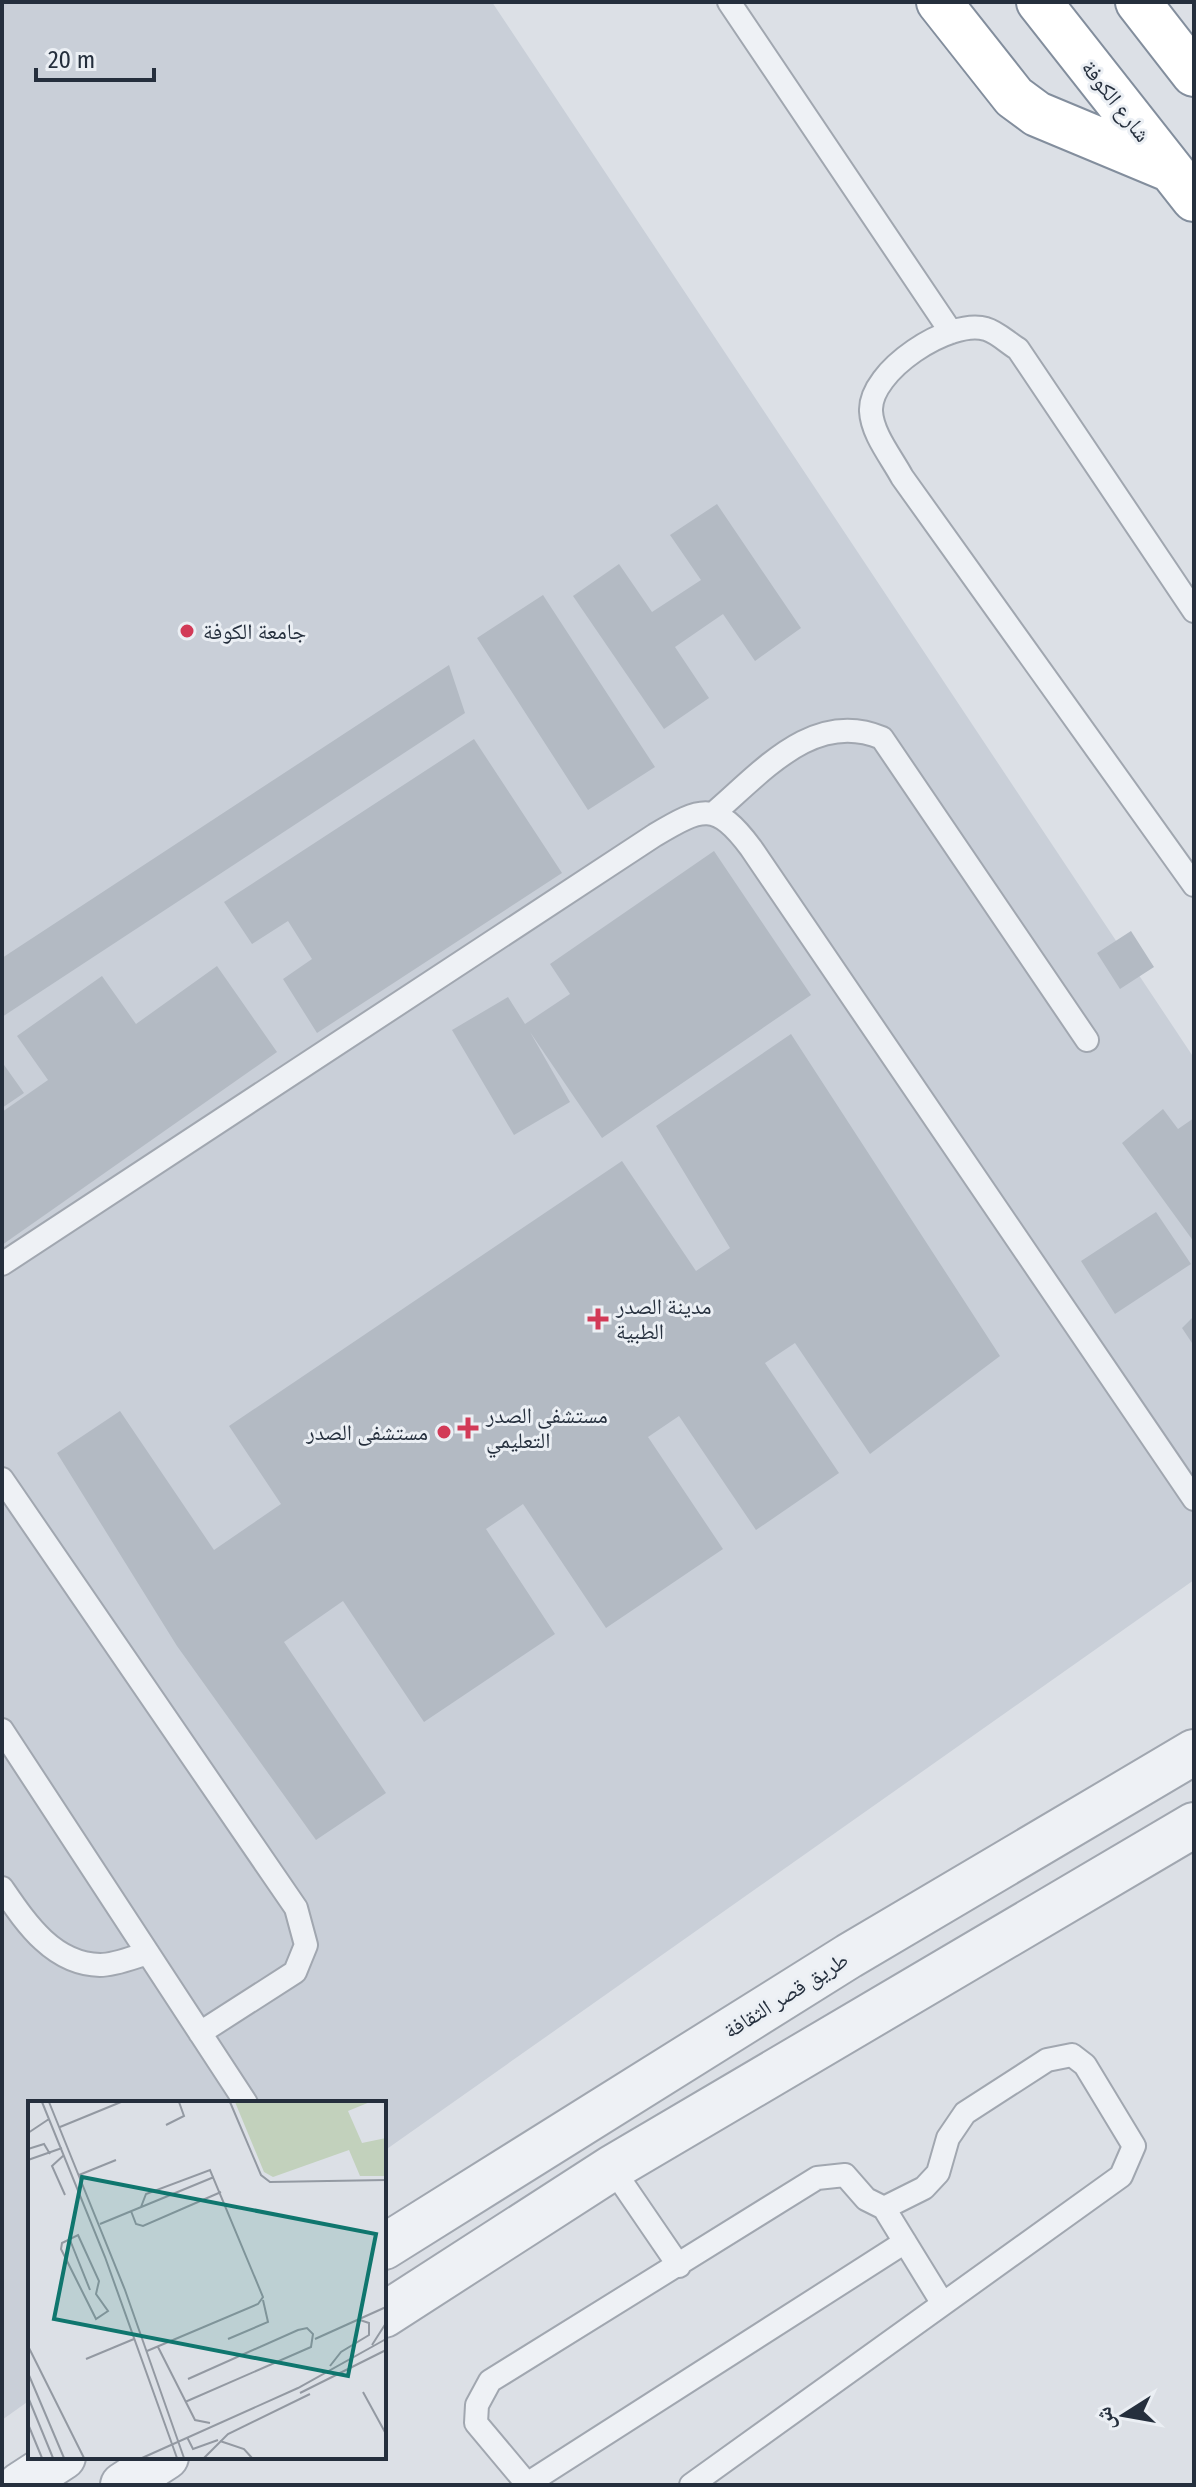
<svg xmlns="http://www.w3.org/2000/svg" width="1196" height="2487" font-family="'Fira Sans Condensed','Noto Naskh Arabic',sans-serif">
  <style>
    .built { fill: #c9cfd8 }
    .building { fill: #b3bac3 }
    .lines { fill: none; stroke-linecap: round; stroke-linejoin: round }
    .service-casing { stroke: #a1a7b0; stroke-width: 26 }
    .tertiary-casing { stroke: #a1a7b0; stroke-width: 48 }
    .trunk-casing { stroke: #838e9d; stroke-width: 48 }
    .service { stroke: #eef1f5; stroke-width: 22 }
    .tertiary { stroke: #eef1f5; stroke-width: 44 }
    .trunk { stroke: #fff; stroke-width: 44 }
    .poi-dot { fill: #d23a57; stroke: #ebeff4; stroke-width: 3 }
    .labels { text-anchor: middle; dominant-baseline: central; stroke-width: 6; stroke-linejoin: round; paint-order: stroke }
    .street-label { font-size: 22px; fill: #252f3d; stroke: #ebeff4 }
    .poi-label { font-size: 22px; fill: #252f3d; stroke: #ebeff4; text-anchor: start }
    .inset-road { fill: none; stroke: #9399a2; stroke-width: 2 }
    .view { fill: #0f766e; fill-opacity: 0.15; stroke: #0f766e; stroke-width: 4 }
    .inset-edge { fill: none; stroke: #252f3d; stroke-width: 4 }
  </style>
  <rect width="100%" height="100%" fill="#dce0e6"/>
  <path class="built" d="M2,2h490l702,1056v522l-810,571v-48h-354v297l-28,20z"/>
  <path class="building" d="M717,504l84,124 -46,33 -32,-47 -48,33 34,51 -45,31 -91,-133 46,-32 33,48 49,-32 -31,-45z
    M543,595l112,172 -67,43 -111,-172z
    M449,665l16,48 -463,304v-59z
    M474,739l88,134 -245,160 -34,-54 29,-20 -24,-38 -36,23 -28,-42z
    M714,851l97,144 -209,143 -72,-106 40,70 -56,33 -62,-105 56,-33 17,27 45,-30 -20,-30z
    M1131,931l23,36 -34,22 -23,-36z
    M217,966l60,86 -275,193v-133l46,-32 -31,-44 85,-60 34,48z
    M791,1034l209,322 -130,98 -75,-111 -30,20 74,110 -83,57 -77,-114 -31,21 75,112 -117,79 -83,-124 -37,25 69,105 -131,88 -81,-121 -59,41 102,151 -70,47 -139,-194 -120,-193 63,-42 94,139 67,-46 -52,-78 393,-265 74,110 34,-23 -74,-122z
    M2,1062l22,31 -22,15z
    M1163,1109l15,20 16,-11v124l-72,-99z
    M1156,1212l35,52 -76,50 -34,-53z
    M1194,1316v30l-12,-18z"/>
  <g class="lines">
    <g class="service-casing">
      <path id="service" d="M729,2l222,330
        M1194,611l-176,-262c-10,-6 -21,-17 -32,-20 -36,-11 -117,42 -115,82 1,23 21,47 31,66l292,408
        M714,813c48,-41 100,-104 168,-75l205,302
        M2,1264l653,-429c47,-28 61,-34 96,13l443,651
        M2,1479l294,429 10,37 -11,27 -95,61
        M2,1730l244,373
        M2,1888c24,35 51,76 98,77 15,0 34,-8 48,-12
        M612,2168l67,98
        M884,2208l59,96
        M527,2484l378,-242
        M528,2485l-52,-62 1,-18 13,-24 327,-203 28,-3 21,24 18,9 40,-20 14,-15 10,-35 17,-25 82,-53 25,-5 13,10 49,81 -13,30 -430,309"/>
    </g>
    <g class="tertiary-casing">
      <path id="tertiary" d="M384,2247l465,-291 345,-204
        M384,2315l228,-147 582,-343
        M20,2485l43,-28
        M123,2485l43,-28"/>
    </g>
    <g class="trunk-casing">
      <path id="trunk" d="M939,2l75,95 23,17 132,55
        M1039,2l155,197
        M1138,2l56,72"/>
    </g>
    <use href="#service" class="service"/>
    <use href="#tertiary" class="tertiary"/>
    <use href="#trunk" class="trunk"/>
  </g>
  <g class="poi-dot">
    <circle cx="187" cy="631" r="8"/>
    <path d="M594 1307h8v8h8v8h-8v8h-8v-8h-8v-8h8z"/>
    <path d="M464 1416h8v8h8v8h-8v8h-8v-8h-8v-8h8z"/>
    <circle cx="444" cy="1432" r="8"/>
  </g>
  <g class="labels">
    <g class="street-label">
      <text transform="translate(1116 101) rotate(52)">شارع الكوفة</text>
      <text transform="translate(786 1995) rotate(-32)">طريق قصر الثقافة</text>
    </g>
    <g class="poi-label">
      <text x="203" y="631">جامعة الكوفة</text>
      <text x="616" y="1306">مدينة الصدر<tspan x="616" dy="25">الطبية</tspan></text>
      <text x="486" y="1415">مستشفى الصدر<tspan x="486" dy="25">التعليمي</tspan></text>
      <text x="428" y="1432" text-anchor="end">مستشفى الصدر</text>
    </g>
  </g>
  <g transform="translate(28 2101)">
    <rect width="358" height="358" fill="#dce0e6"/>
    <path d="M207,1h135l-22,9 14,32 24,-5v38h-26l-11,-26 -76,27 -9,-5z" fill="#c2d1bc"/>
    <path class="inset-road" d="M14,1l63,155 72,201M21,1l76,188 59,168M202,1l31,73 9,7 116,-2M138,24l18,-9 -5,-14M32,26l61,-25M0,32l21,-14M0,48l16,-5 6,10M36,54l-12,11 13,29M0,59l34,-12M51,74l37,-15M113,106l5,-13 64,-24 53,127 -5,7 -111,47M103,110l5,13 7,2 78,-34M72,123l114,-47M50,134l21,46 -3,13 12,17 -12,8 -35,-70 1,-6zM42,139l20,50M200,238l40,-17 -5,-22M287,238l71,-32M344,244l14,-22M0,245l56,112M130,246l37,73 15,3M58,258l48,-20M302,265l11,-14 28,-17v-12l-9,-3M0,272l36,85M335,291l23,42M272,292l86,-43M0,296l25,61M157,301l126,-55 2,-13 -6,-6 -9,2 -110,49M0,323l14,34M159,336l6,12 25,-9M192,340l24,8 8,9M114,357l156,-70 88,-49M176,357l24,-24 82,-40"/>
    <path class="view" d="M54,76l294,57 -28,142 -294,-57z"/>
    <rect width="358" height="358" class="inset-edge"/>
  </g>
  <rect width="1196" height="2487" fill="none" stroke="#252f3d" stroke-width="8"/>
  <g transform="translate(1124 2415) rotate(259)" stroke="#ebeff4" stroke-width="6" paint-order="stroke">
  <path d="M0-6L14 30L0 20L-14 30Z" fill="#252f3d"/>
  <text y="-12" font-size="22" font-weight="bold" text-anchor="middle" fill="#252f3d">ش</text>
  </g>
  <path d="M36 68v12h118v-12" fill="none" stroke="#252f3d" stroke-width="4"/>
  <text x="48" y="68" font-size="24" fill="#252f3d" stroke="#ebeff4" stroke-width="6" paint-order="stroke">20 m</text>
</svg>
